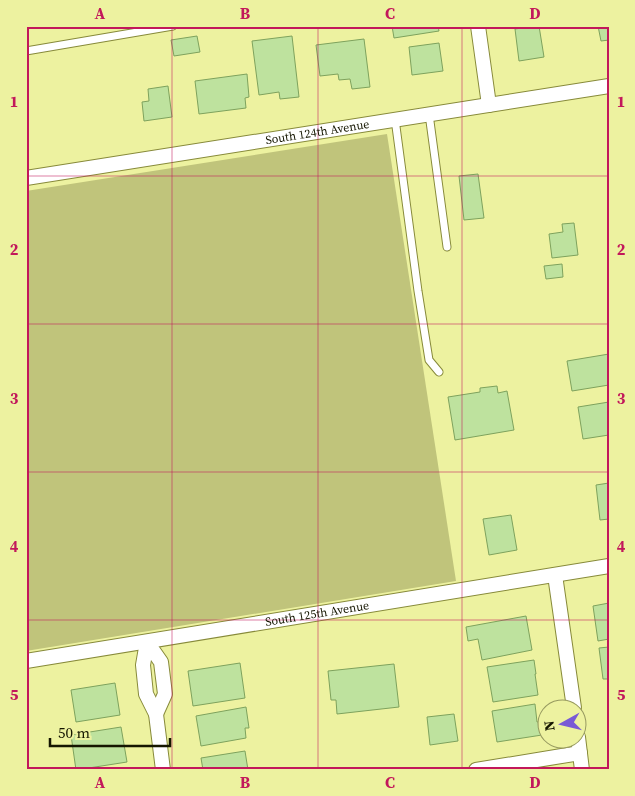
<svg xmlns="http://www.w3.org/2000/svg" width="635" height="796" font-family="'Source Serif 4',serif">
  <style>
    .green { fill: #c0c47b }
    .building { fill: #bee29e; stroke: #7ea25d }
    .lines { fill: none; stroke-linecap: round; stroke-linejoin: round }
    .lane-casing { stroke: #878a3a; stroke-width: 9 }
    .street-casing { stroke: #878a3a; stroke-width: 16 }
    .lane { stroke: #fff; stroke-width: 7 }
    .street { stroke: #fff; stroke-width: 14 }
    .grid { fill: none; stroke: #c2185b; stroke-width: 1; stroke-opacity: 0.55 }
    .labels { text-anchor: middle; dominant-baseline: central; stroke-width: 4.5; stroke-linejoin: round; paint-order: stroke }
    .street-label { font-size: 12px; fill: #151600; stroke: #edf2a0 }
    .neatline { fill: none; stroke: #c2185b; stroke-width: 2 }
    .grid-label { font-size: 16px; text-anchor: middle; font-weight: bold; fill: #c2185b }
  </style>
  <rect width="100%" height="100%" fill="#edf2a0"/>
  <path class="green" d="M387,134l69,447 -430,70v-460z"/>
  <path class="building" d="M392,26h46l1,5 -45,7z
    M535,26h4l5,31 -25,4 -4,-32z
    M598,26h11v14l-8,1z
    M197,36l3,16 -26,4 -3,-16z
    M292,36l7,61 -19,2 -1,-7 -20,3 -7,-54z
    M364,39l6,48 -18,2 -2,-10 -11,1 -1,-6 -18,2 -4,-31z
    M439,43l4,28 -31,4 -3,-28z
    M247,74l2,23 -4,1 1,10 -47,6 -4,-33z
    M168,86l4,31 -28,4 -2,-19 7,-1 -1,-12z
    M478,174l6,44 -20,2 -5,-44z
    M574,223l4,32 -26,3 -3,-24 14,-2 -1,-8z
    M562,264l1,13 -17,2 -2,-13z
    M609,354v31l-37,6 -5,-30z
    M497,386l1,7 9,-2 7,39 -59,10 -7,-43 32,-5v-4z
    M609,402v33l-26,4 -5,-32z
    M609,483v36l-9,1 -4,-35z
    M511,515l6,35 -28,5 -6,-36z
    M609,603v36l-11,2 -5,-35z
    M526,616l6,34 -50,10 -4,-21 -10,2 -2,-14z
    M609,647v32h-6l-4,-31z
    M534,660l2,14h-1l3,21 -45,7 -6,-35z
    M240,663l5,35 -52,8 -5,-35z
    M394,664l5,43 -62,7 -1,-14h-5l-3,-29z
    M115,683l5,32 -44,7 -5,-32z
    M535,704l2,18h3l2,13 -45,7 -5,-31z
    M246,707l3,21h-4l1,10 -45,8 -5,-30z
    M454,714l4,27 -28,4 -3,-28z
    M121,727l6,35 -51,8 -5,-35z
    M245,751l3,19h-45l-2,-12z"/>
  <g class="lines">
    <g class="lane-casing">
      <path id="lane" d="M26,51l147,-25
        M429,114l18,133
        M395,119l23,172 11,69 10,12"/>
    </g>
    <g class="street-casing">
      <g id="street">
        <path d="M478,26l11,79"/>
        <path id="s1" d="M26,178l583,-92"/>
        <path d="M555,575l19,133"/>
        <path d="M147,642l-4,23 3,29 10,20 7,56"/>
        <path d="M147,642l14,20 4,32 -9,20"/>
        <path id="s2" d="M26,661l583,-95"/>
        <path d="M578,737l4,33"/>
        <path d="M476,770l104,-17"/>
      </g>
    </g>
    <use href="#lane" class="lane"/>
    <use href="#street" class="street"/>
  </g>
  <path class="grid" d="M172,26v744M318,26v744M462,26v744M26,176h583M26,324h583M26,472h583M26,620h583"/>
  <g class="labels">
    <g class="street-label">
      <text stroke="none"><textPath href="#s1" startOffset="295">South 124th Avenue</textPath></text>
      <text stroke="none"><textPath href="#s2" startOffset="295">South 125th Avenue</textPath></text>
    </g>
  </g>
  <rect width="635" height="796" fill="none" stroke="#edf2a0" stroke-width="55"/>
  <g transform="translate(562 724) rotate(262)"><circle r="24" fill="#edf2a0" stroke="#979a60"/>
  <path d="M0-4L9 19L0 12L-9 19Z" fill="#795ad5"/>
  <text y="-8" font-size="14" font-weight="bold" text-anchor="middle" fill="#151600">N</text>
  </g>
  <path d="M50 738v8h120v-8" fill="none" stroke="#151600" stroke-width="2.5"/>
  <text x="58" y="738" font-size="15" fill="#151600" stroke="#edf2a0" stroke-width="4" paint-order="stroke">50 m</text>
  <rect x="28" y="28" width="580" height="740" class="neatline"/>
  <g class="grid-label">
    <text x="100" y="19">A</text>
    <text x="245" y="19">B</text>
    <text x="390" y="19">C</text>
    <text x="535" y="19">D</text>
    <text x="14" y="107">1</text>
    <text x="621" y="107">1</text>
    <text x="14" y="255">2</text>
    <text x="621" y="255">2</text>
    <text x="14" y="404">3</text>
    <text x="621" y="404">3</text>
    <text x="14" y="552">4</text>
    <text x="621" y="552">4</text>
    <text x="14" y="700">5</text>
    <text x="621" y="700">5</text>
    <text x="100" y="788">A</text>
    <text x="245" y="788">B</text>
    <text x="390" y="788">C</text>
    <text x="535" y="788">D</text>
  </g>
</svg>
